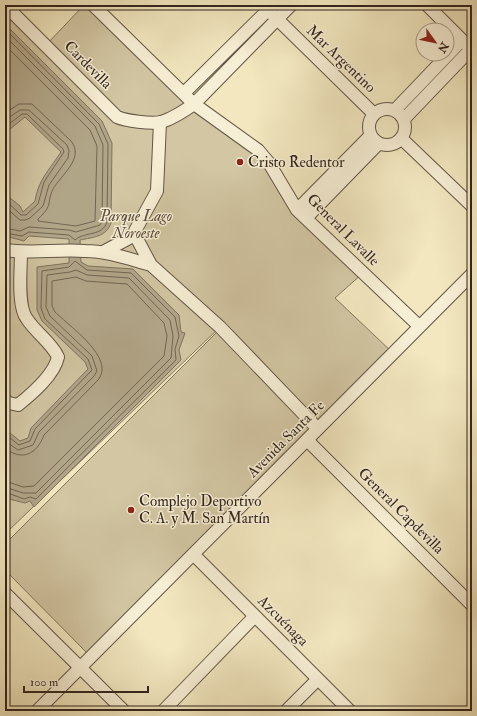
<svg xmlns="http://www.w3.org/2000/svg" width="477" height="716" font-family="'IM FELL Double Pica',serif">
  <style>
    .green { fill: #d2c6a3; stroke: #827660 }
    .water { fill: #b1a588; stroke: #7f725d }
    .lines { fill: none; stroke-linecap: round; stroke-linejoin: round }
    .shore { stroke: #726552; stroke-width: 1 }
    .minor-casing { stroke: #635646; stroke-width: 14 }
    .minor { stroke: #f7efd5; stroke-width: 12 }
    .poi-dot { fill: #8f2418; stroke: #f7efd5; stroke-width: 1.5 }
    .labels { text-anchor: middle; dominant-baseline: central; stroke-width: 3; stroke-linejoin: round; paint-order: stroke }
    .street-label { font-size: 15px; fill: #33251d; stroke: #f7efd5 }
    .poi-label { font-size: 15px; fill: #33251d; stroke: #f7efd5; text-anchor: start }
    .park-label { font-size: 15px; font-style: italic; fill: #5b4d3e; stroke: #f7efd5 }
  </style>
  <rect width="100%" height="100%" fill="#f2e7bf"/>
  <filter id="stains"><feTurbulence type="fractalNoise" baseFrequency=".005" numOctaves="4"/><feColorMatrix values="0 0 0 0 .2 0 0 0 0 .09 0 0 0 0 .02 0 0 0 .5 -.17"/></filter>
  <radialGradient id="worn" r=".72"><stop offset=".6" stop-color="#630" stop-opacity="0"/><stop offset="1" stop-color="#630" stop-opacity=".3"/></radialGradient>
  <path class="green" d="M5,5l41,40 38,-40h9l91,88 74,57 27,40 78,83 -28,25 58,55 -75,76 -98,-102 -215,207z
    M217,332l95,95 -225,226 -82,-83v-26z"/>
  <path class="water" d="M5,24l97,97 10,22 -1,80c-5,14 -17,14 -31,17l1,22 7,4 45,3 46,46 2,17 4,1 -6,17 2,10 -147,147 -4,-6 -5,2 -16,-4 -4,-5v-65l15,12 8,-3 3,-10 57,-59 -3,-7 -43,-41 -5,-11v-43l32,-4v-24l-40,-3 -5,5 -19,-5v-42l15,12 3,6 12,-11c3,-21 15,-32 26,-49l-36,-35 -20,16z"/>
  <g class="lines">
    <path class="shore" d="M5,29l94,95 9,20 -1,78c-5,15 -22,9 -32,18l-6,-5 -40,-3 -7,4 -17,-3
      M5,36l90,90 8,19 -1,76 -2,4 -24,7 -7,-2 -40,-3 -9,4 -15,-3
      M5,45l85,85 7,16 -2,75 -19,5 -38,-5v-2c16,-15 8,-15 15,-30 8,-14 32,-31 18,-48l-39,-37h-13l-14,9
      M5,120l15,-10h9l38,35 2,6 -1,7 -19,27 -6,21 -13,12 -5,2h-5l-15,-13
      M5,127l17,-13h5l36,35 1,3 -20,30 -6,22 -12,11h-5l-16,-15
      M5,434l14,11 11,-4 5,-12 57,-59 -4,-11 -43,-40 -4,-11 1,-37 27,-4 6,-6 12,9 44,3 44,44 4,19 -4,13 1,11 -140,139 -6,-2 -6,2 -19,-7
      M5,441l13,9 15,-5 6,-13 55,-56 3,-5 -5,-15 -42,-40 -4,-9 1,-32 23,-3 6,-2 11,5 42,3 41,42 3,16 -2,22 -135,135h-13l-18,-6
      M5,448c17,14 32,6 39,-13l54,-55c18,-22 -29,-54 -43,-68l-3,-6v-25l24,-4 10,4 41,3 37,39 3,13 -3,20 -130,130 -11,1 -18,-6"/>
    <g class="minor-casing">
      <path id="minor" d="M5,5l112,112c9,4 34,7 44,5 11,-3 23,-11 33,-18l97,-99
        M93,5l101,99 64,46 11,13 28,47 122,116
        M427,5l40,40
        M268,10l106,104
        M184,93l89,-88
        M369 127a18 18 0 1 1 36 0a18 18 0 1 1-36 0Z
        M395,110l67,-70
        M404,119l67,-70
        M160,122l-3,69 -22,40v4l16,30 69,62 98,102
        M401,138l71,68
        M297,210l74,-75
        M306,218l73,-75
        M5,250c26,4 53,-1 80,1 22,0 44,8 66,14
        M103,252l32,-17
        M5,400l4,3 9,2c15,-12 36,-30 40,-48 -7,-15 -22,-24 -31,-38 -10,-12 -6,-50 -6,-66
        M307,440l165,165
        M193,554l157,157
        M5,593l119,118
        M37,711l435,-437
        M163,711l92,-95
        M286,711l32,-32"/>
    </g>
    <use href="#minor" class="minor"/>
  </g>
  <g class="poi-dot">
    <circle cx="240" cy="162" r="4"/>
    <circle cx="131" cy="510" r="4"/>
  </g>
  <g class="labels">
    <g class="street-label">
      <text transform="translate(341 59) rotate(44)">Mar Argentino</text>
      <text transform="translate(88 65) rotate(45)">Cardevilla</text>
      <text transform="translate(343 230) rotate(45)">General Lavalle</text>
      <text transform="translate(286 439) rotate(-45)">Avenida Santa Fe</text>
      <text transform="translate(401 511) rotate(45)">General Capdevilla</text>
      <text transform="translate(283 621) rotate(45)">Azcuénaga</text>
    </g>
    <g class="poi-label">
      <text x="248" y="162">Cristo Redentor</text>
      <text x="139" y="501">Complejo Deportivo<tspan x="139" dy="17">C. A. y M. San Martín</tspan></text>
    </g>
    <g class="park-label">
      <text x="136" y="216">Parque Lago<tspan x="136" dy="17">Noroeste</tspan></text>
    </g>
  </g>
  <rect width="477" height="716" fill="none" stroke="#f2e7bf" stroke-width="20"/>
  <rect x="6" y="6" width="465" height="704" fill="none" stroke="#33251d" stroke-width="2"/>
  <rect x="10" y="10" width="457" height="696" fill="none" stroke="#33251d"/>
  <g transform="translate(435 42) rotate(123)"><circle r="19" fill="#f7efd5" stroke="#a99e8b"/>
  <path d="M0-3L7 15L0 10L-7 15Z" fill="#8f2418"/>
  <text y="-6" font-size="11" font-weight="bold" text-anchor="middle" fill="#33251d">N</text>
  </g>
  <path d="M24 686v6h124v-6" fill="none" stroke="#33251d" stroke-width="2"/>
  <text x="30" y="686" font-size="12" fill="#33251d" stroke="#f7efd5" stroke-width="3" paint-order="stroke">100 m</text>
  <rect width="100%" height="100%" filter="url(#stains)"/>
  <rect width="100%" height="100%" fill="url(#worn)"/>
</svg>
